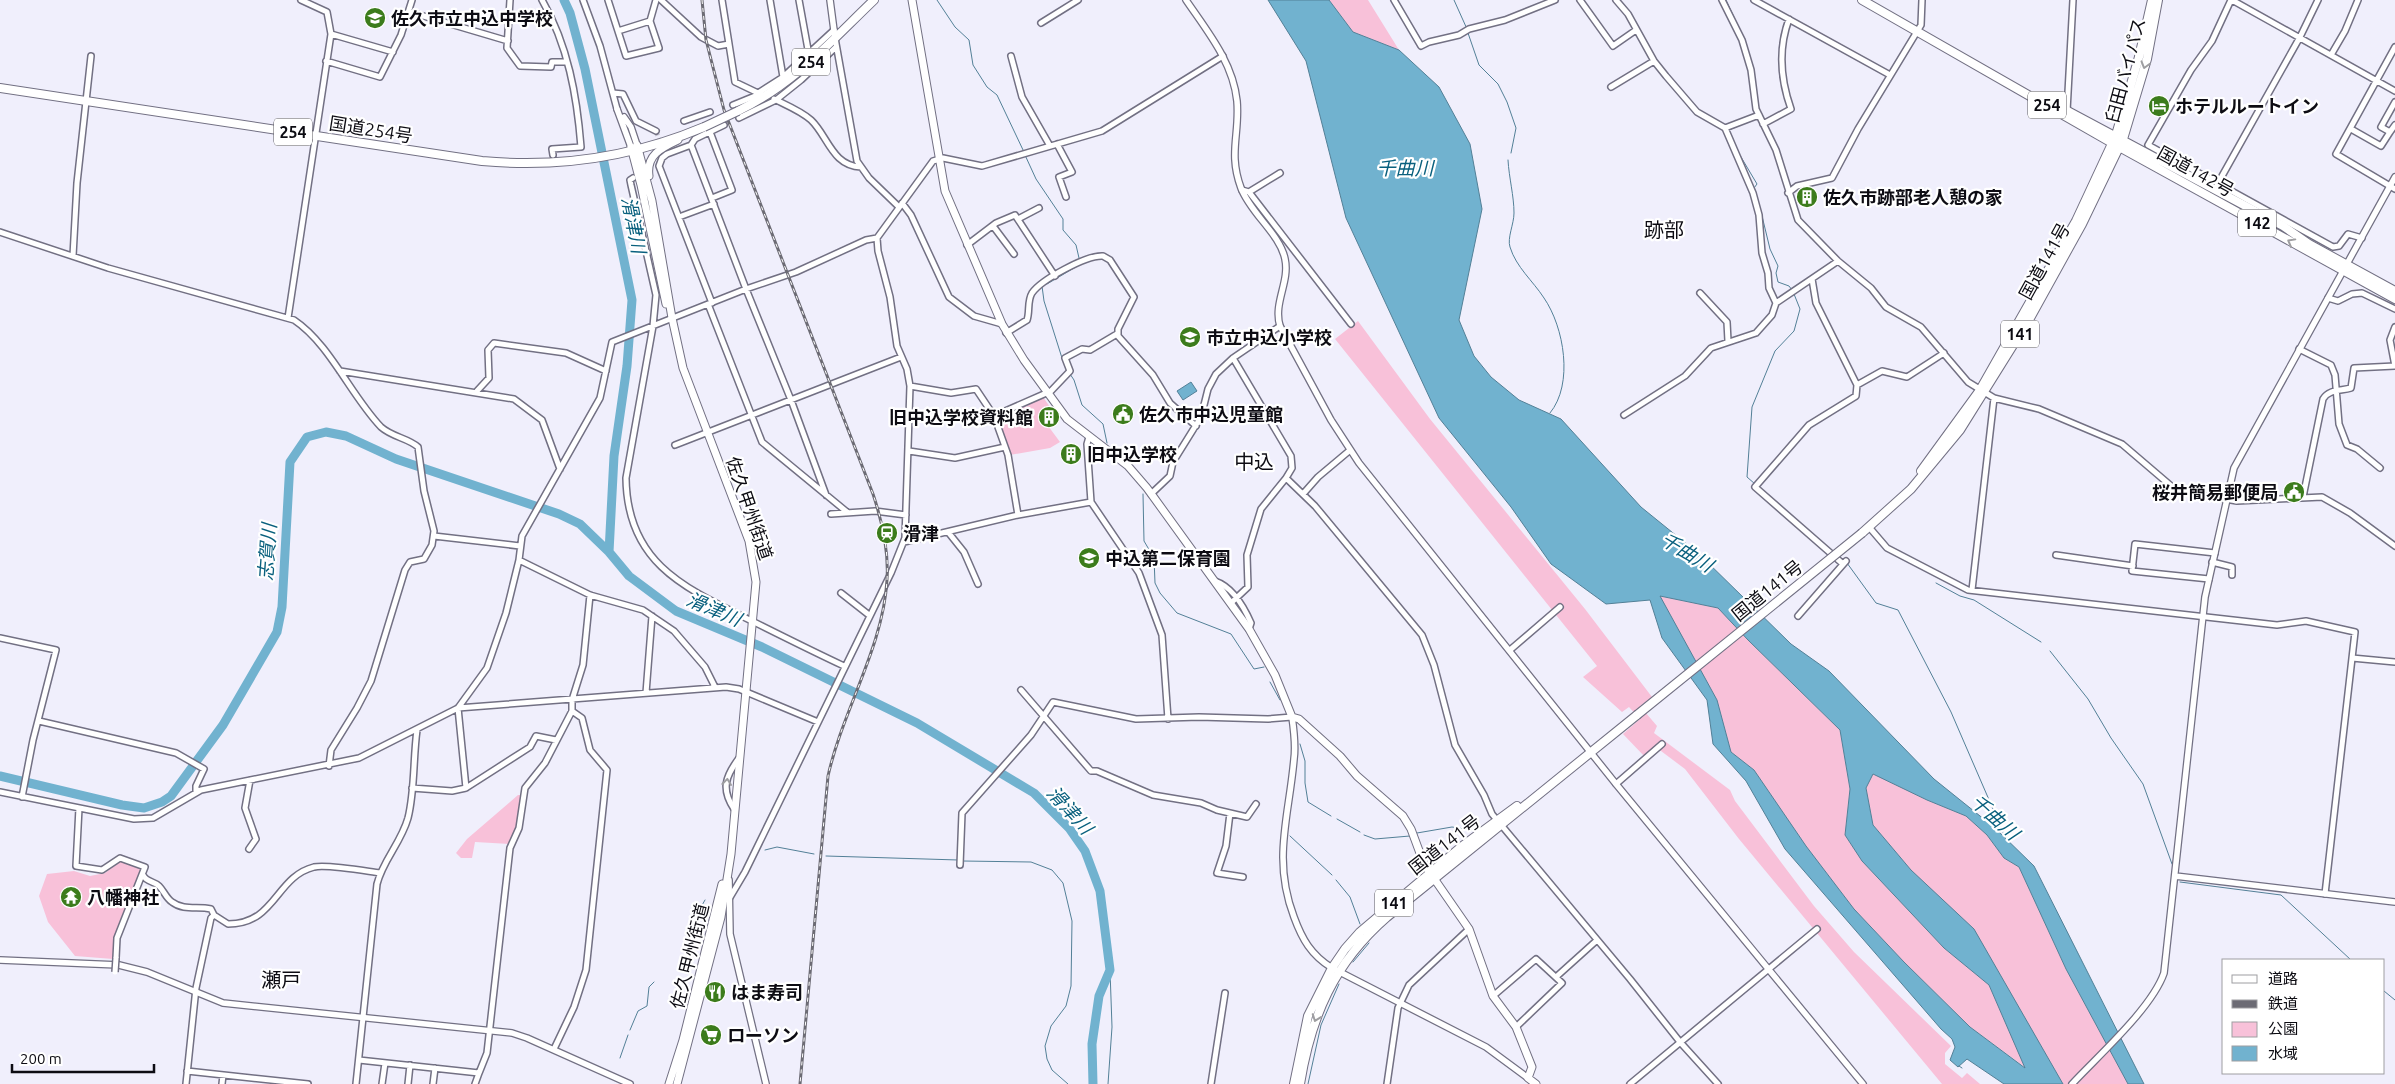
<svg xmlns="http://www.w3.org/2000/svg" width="2395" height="1084" font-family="Ubuntu,'Noto Sans JP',sans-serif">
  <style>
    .green { fill: #f8c1d9 }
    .water { fill: #71b2cf; stroke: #538097; fill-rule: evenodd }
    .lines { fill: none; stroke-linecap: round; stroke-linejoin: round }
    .stream { stroke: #538097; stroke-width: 1 }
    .river { stroke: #71b2cf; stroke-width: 9 }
    .minor-tunnel { stroke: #cecdd9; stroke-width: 5; stroke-dasharray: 5 2.5; stroke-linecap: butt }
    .minor-casing { stroke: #727083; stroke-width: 8 }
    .tertiary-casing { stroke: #727083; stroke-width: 8 }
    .secondary-casing { stroke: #727083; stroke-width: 9 }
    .trunk-casing { stroke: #727083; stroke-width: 10 }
    .minor { stroke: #fff; stroke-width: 5 }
    .tertiary { stroke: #fff; stroke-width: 5.5 }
    .secondary { stroke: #fff; stroke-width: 7 }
    .trunk { stroke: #fff; stroke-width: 8 }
    .rail-casing { stroke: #6c6b74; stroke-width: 3 }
    .rail { stroke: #fff; stroke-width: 1; stroke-dasharray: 4; stroke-linecap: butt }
    .minor-bridge-casing { stroke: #727083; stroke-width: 8; stroke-linecap: butt }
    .trunk-bridge-casing { stroke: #727083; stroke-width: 10; stroke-linecap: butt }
    .minor-bridge { stroke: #fff; stroke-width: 5 }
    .trunk-bridge { stroke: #fff; stroke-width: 8 }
    .oneway { stroke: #9e9ea1 }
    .labels { text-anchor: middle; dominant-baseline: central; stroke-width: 4.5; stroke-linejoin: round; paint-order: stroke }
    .shield { fill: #fff; stroke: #56555a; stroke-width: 1 }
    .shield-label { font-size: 16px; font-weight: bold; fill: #0d0c13 }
    .poi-label { font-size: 18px; font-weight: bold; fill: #0d0c13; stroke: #fff; text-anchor: start }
    .street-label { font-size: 18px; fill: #0d0c13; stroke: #fff }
    .water-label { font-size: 19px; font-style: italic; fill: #09607e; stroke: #fff }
    .quarter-label { font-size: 20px; fill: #0d0c13; stroke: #fff }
  </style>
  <rect width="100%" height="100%" fill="#f0effc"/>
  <path class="green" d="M1329,0h39l31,50 -46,-18z
    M1358,321l72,98 155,190 67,88 -12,9 17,20 -3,7 76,57 5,11 79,105 40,46 97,94 -6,7v11l17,14 5,-5 13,11h-38l-203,-245 -54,-70 -28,-21 -12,9 -22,-23 17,-15 -11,-12 -7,5 -39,-35 14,-11 -262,-327z
    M1043,397l7,10 -10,8 20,27 -10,6 -40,7 -13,-38z
    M1659,596l59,12 30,32 92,90 10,59 -5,46 17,26 82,87 45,37 37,83 -56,-41 -66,-65 -50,-53 -48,-63 -52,-76 -23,-18 -14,-52z
    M1873,773l54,27 39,16 21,19 17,23 15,9 47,102 62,115h-65l-35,-59 -117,-155 -38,-45 -7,-37z
    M518,795h4l-4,33 -8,16 -35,-2 -3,16h-11l-5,-5 11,-14z
    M121,861l20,8 -26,70 -2,20 -38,-3 -27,-34 -9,-26 8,-22 27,-3 16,5 15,-3z"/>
  <path class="water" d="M1268,0h61l24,32 46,18 40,37 31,57 12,65 -23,111 15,36 17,21 28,23 42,19 80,88 58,47 92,90 38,27 105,108 61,49 39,38 110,218h-16l-62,-115 -47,-102 -15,-9 -17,-23 -21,-19 -39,-16 -54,-26 -7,14 7,37 38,45 63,59 89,155h-59l-37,-25 -9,8 -8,-7 5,-13 -3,-8 -11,-10 -156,-180 -39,-68 -33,-37 -6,-44 -45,-62 -12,-38 -44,4 -55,-40 -40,-57 -72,-89 -93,-200 -40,-157zM1660,596l58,12 30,32 92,90 10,59 -5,46 17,26 82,87 45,37 36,83 -55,-41 -66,-65 -50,-53 -48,-63 -52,-76 -23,-18 -14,-52z
    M1191,382l6,9 -14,9 -6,-9z"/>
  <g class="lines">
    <path class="stream" d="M937,0l18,27 14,13 4,25 14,22 10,8 27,57
      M1454,0l13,29
      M1726,0l19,41 10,38
      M1468,33l11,32 19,19 9,18 9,26 -5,25
      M1758,105l3,12
      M1729,130l28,-12
      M1738,152l19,32 -3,4 1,3
      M1025,155l11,24 27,40v11l13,15 3,13
      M1508,160c1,18 6,36 6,53 0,11 -7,25 -4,34 6,20 23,34 34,51 20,29 30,86 6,115
      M1762,216l8,33 8,17 -2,7 2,9 11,4 3,4
      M1047,284l32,-19
      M1042,286l2,15 18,57
      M1070,374l4,6 8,25 21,19 4,19
      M1123,455l7,6
      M1755,484l-8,-7 5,-70 23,-56 19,-20 6,-22 -6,-15
      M1143,494l1,47 10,17 1,25 5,10 17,20 54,21 23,35 10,-2
      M1820,541l14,12
      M1847,563l29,40 22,7 53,102 55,127
      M1936,583l24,13 14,4 67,42
      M2050,651l38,48 23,39 32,46 29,80
      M1270,682l10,18
      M1300,744l5,17v22l3,19 23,14
      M1337,819l23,13
      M1417,833l35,-6 20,3
      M1364,835l11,4 35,-3
      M1290,836l42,39
      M765,850l12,-3 37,7
      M826,856l132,4
      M962,861l69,1 21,8 11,13 9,38 -1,65 -5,20 -15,20 -6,20 2,13 5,11 16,14
      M1336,880l14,17 10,27
      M2180,882l101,13 70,65
      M693,917l4,-3 8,-14
      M1353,962l16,-19
      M2384,991l11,9
      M630,1030l8,-19 9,-5 2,-19 5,-5
      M620,1058l8,-23
      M1959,1066l3,2
      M1108,1084l4,-57 -2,-57
      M1308,1084l13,-59 18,-41"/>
    <path class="river" d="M564,0l6,13 15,56 47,231 -5,66 -13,90 -5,96
      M0,776l122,29 22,3 18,-6 9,-6 52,-71 54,-93 5,-25 8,-145 17,-25 19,-5 20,4 50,23 163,55 21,10 29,28 20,24 47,35 86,36 155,76 117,70 35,35 16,23 15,40 10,79 -11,26 -7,48 1,40"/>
    <path class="minor-tunnel" d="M656,131l5,14"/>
    <g class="minor-casing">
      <path id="minor" d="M301,0l26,12 4,22 62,18
        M510,0l-3,48 13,18 31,1 1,-5h15
        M542,0c26,45 35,96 39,147l-29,2 1,6
        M583,0l17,46 17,63
        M608,0l18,56 33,-8 -9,-27 6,-21
        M661,0l40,37 17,9 11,-2 6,38 23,11 25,-16 -13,-77
        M722,0l7,44
        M799,0l10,55
        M1394,0l27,46 8,-4 30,-7 10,-6 36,-9 50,-20
        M1580,0l33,46 23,-16
        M1616,0l12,14 26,47 12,15 31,36 28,16 28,65 6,22 3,38 6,20 1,15 7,15
        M1722,0l20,40 9,30 5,39 20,41 22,70 40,41 33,27 15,19 35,20 47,55 26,16 45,11 83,35 55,47 60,10 85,-4 28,16 45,33
        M1754,0l136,75
        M2231,0l-19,41 -21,29 -43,75 185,102 6,-1 9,-12 14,4
        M2232,0l163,91
        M410,12l98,29
        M1041,23l37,-23
        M618,31l32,-10
        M835,38l22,123 12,17 30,29
        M2395,47l-59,107 59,35
        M2331,55l14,-24 13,-31
        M1011,56l11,41 28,49
        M326,61l54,16 21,-42 11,-35
        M783,77l51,-47
        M1611,87l43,-26
        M613,93l10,1 13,27 20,10
        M774,99c12,6 27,12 37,21 17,16 21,46 50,47
        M733,105l27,-11
        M2067,111l6,-111
        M739,118l37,-18 25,-20 35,-33
        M684,121l26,-9
        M1763,124l28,-15c-10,-28 -13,-60 -2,-90
        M1725,128l34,-13
        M2351,129l30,17 9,-14 -9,-5 14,-25
        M710,132l22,58 -20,8
        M2390,132l5,-7
        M1057,144l15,28 -13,5 7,20
        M691,145l55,144 45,111 35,95
        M633,178l-3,2 1,5 25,110 -3,31 -27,152c1,87 61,111 128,144 30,15 60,30 90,44
        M2217,185l83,-148 18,-37
        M1242,190l7,2 102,132
        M1249,192l31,-19
        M1788,193l9,-7 35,-8 26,-49 63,-104 1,-25
        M902,203l9,12 38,82 25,19 28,8
        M679,217l35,-13
        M1018,219l21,-11
        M993,226l21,28
        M0,232l108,36 186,52c36,24 57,76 87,107 11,10 27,11 37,20l6,44 10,40 -2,14 -8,14 -14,3 -5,8 -34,111 -14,27 -26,42 -2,16
        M967,245l29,-22 19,-8 40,61
        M73,256l4,-73 14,-127
        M1812,279l4,24 41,82 -1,11 -47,29 -54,62 88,77
        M1700,293l27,29 1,19
        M2328,298l10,3 14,-7 10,-1 33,16
        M712,303l-53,-137 3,-8 5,-4 24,-9 4,-6 29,-14
        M708,304l54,138 85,70
        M288,318l43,-284
        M1006,333l21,-13c3,-8 0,-19 5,-27 9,-13 54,-38 71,-37l7,4 24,37 -16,32v7l35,39 17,28 26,23
        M2299,349l32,16 4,10 4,49 8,21 10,4 23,19
        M1233,358l58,98 1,12 -6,10 29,28 107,129 12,30 21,80 29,50 8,19 138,165 50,63 38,42
        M340,371l174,28 28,21 18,49
        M1857,385l25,-14 25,6 37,-24
        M910,386l41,7 25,-4 18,27 14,39 10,60
        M477,391l12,-13 -1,-28 6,-7 72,10 40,18
        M1624,415l61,-39 26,-28 45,-15 16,-18 4,-12 62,-42
        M994,416l57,-25 19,-20 -5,-13 17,-9 8,1 27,-16
        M1089,437l-2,7 4,58 48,71 23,62 6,84
        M675,445l226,-88
        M909,451l46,7 50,-11
        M1151,494l19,-18 3,-14 28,-45 7,-28 8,-15 17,-16 47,-32
        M1303,494l15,-17 31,-26
        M2303,497l20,-98c6,-10 18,-8 28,-11l3,-20 41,-2 -5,-26 5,-13
        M831,514l44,-3 31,4
        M1869,527l18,21 81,42 309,35 29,-4 49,11 -30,262
        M948,532l16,20 14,32
        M434,536l86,10
        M904,542l114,-27 73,-13
        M2056,555l77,11
        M519,560l71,35 53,15 31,21 31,36 10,20
        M2212,562l20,5v8
        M2209,579l-77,-8 3,-27 80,9
        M1215,581c18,6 29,26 36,42l-2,6
        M1972,590l22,-192
        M841,593l28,22
        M1231,603l17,-16 -1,-32 14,-46 25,-31
        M1798,616l48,-55
        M0,638l56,12 -23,90 -11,57
        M1510,650l50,-43
        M2352,658l43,4
        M1021,690l70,81h6l56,24 48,8 16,7 30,7 9,-13
        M646,693l6,-77
        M458,708l268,-21 13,2 79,33
        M458,708l8,80
        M39,721l137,32 28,16 -8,17v6
        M1616,784l46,-40
        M412,788l40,3 14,-3 64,-41 6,-11 20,4
        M0,792l134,27 19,-1 48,-28 158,-32 99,-50 29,-40 19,-55 13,-53 3,-24 78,-138 12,-56 134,-53 50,-17 70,-32 11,-2 56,-77 10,-3 39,8 120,-35 121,-75
        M79,808l-3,58 26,4 18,-12 25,9 -28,71 -1,20
        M734,809c-13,-20 -9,-32 5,-51
        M1230,813l-4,33 -9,27 26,4
        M249,849l7,-10 -11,-31 5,-28
        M960,865l2,-52 69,-78 22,-33 83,17 63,-2 69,2 24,-2
        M143,875c3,7 11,6 16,11 5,5 7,12 13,16 12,9 25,4 39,7l3,6
        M729,899l16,-27 146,-299 14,-35 5,-152 -3,-17 -10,-23 -7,-49 -12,-46 -1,-13
        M1556,977l40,-36
        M1493,996l43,-37 26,24 -46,44
        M554,1049l20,-42 12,-37 21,-200 -17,-20 -8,-32 -10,-7
        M359,1060l120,13 8,-20 23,-205 9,-20 6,-40 20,-25 27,-52v-11l11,-35 7,-70
        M187,1071l121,13
        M186,1084l10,-96 15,-70 3,-3 14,9c48,0 47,-47 86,-57 13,-3 51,4 66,6
        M222,1084l1,-9
        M356,1084l21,-200c6,-24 24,-41 31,-66 7,-28 5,-59 9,-88
        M382,1084l3,-21
        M408,1084l2,-19
        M433,1084l2,-16
        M475,1084l4,-11
        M1211,1084l14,-91
        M1387,1084l11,-76 11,-23 60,-56
        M1630,1084l187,-155"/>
    </g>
    <g class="tertiary-casing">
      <path id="tertiary" d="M830,0l5,38
        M1186,0c21,31 47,62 51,101 3,33 -9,52 4,87 10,26 39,46 44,71 5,23 -12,44 -5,67l51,94 28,43 257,321 247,300
        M617,109l14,38
        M624,117l7,10 6,18
        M1292,717c2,14 4,28 2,42 -5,58 -22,100 0,158 8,22 17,38 38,51l154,79 42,31
        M2175,876l220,26
        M729,880l1,54 36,150
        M0,960l119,5 28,7 76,31 289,30 15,5 103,46
        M2072,1084c26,-28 80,-76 92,-111l41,-376 29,-129 161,-291"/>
    </g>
    <g class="secondary-casing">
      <path id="secondary" d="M912,0l33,191 57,133 22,36 43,59 61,47 19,22 102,141 26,46 17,42 7,2 41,37 17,20 46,40 8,13 13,35 45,65 24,67 23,31 16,40 -4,11 8,6
        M637,145l15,56 20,117 11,50 66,173 7,41 -25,272 -10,63 -44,167
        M631,147l10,38 25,119
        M649,176c-3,-21 12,-28 29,-36
        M669,1084l14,-44 39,-156"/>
    </g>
    <g class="trunk-casing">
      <path id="trunk" d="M1862,0l250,143 283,156
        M0,88l482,73c76,7 151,-4 222,-34
        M2062,108l221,118 26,18 86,47
        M738,111c56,-27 92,-69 136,-111
        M1921,471l59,-81 96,-169 40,-86 23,-78 13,-57
        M1862,533l49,-44 49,-59 70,-112 52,-94 41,-85 24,-80 11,-59
        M1294,1084l14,-68 24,-48 13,-19 15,-17 26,-22 75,-63 56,-41
        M1300,1084c11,-68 34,-121 87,-167l250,-202"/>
    </g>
    <use href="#minor" class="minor"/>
    <use href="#tertiary" class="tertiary"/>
    <use href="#secondary" class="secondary"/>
    <use href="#trunk" class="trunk"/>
    <g class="rail-casing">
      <path id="rail" d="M702,0l4,40 18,70 149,384c9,27 16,56 14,86 -4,68 -44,129 -59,196l-28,308"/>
    </g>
    <use href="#rail" class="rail"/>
    <g class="minor-bridge-casing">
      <path id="minor-bridge" d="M115,972l1,-14"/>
    </g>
    <g class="trunk-bridge-casing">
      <path id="trunk-bridge" d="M704,127l34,-16
        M1637,715l225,-182"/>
    </g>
    <use href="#minor-bridge" class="minor-bridge"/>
    <use href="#trunk-bridge" class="trunk-bridge"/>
  </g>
  <defs><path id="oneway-chevron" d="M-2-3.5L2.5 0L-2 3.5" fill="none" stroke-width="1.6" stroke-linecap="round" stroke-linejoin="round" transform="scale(1.25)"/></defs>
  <g class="oneway">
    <use href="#oneway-chevron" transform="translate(2145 65) rotate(106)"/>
    <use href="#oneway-chevron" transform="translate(2291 242) rotate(-151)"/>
    <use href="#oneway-chevron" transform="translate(727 782) rotate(-83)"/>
    <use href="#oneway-chevron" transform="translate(1316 1018) rotate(110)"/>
  </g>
  <defs>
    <g id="school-disc" transform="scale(1.125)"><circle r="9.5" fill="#3c7c1c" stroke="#fff"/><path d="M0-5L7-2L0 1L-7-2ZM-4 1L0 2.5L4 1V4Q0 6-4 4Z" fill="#fff"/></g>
    <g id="hotel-disc" transform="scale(1.125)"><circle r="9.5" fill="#3c7c1c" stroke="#fff"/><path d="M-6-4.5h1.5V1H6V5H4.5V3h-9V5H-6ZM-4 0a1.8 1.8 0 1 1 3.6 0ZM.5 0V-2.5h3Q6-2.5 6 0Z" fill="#fff"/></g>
    <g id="building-disc" transform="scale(1.125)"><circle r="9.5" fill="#3c7c1c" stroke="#fff"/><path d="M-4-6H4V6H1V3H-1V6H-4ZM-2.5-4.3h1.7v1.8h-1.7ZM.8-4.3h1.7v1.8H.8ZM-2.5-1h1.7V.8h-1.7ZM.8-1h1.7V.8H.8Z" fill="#fff"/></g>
    <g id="civic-disc" transform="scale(1.125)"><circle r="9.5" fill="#3c7c1c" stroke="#fff"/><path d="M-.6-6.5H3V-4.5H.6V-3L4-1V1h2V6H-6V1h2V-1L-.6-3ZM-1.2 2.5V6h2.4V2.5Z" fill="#fff"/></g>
    <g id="station-disc" transform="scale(1.125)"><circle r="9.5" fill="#3c7c1c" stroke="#fff"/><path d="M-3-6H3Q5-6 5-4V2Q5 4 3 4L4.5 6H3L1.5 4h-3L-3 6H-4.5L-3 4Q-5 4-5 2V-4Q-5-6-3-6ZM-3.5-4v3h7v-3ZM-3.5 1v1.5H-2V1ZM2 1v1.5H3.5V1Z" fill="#fff"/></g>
    <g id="temple-disc" transform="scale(1.125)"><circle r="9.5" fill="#3c7c1c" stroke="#fff"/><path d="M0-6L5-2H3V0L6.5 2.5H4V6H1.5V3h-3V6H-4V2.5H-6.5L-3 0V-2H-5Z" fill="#fff"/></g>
    <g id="restaurant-disc" transform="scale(1.125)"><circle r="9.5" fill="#3c7c1c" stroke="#fff"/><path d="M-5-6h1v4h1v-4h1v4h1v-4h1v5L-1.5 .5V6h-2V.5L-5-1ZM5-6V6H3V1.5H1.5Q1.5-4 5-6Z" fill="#fff"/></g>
    <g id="supermarket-disc" transform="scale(1.125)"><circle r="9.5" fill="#3c7c1c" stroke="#fff"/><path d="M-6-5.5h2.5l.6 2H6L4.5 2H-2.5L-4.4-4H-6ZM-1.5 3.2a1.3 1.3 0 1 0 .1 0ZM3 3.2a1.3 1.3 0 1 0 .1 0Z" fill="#fff"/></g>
  </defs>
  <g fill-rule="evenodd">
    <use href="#school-disc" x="375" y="18"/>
    <use href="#hotel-disc" x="2159" y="106"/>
    <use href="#building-disc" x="1807" y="197"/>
    <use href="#school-disc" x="1190" y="337"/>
    <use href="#civic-disc" x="1123" y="414"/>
    <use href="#building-disc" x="1049" y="417"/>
    <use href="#building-disc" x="1071" y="454"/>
    <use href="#civic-disc" x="2294" y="492"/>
    <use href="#station-disc" x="887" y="533"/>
    <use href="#school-disc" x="1089" y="558"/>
    <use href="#temple-disc" x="71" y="897"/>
    <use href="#restaurant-disc" x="715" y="992"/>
    <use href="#supermarket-disc" x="711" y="1035"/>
  </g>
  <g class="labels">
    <g class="shield">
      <rect x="792" y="48.5" width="38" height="27" rx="4"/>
      <rect x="2028" y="91.5" width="38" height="27" rx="4"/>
      <rect x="274" y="118.5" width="38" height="27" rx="4"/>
      <rect x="2238" y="209.5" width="38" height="27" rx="4"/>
      <rect x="2001" y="320.5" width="38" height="27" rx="4"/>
      <rect x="1375" y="889.5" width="38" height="27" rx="4"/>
    </g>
    <g class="shield-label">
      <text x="811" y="62">254</text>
      <text x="2047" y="105">254</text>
      <text x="293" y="132">254</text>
      <text x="2257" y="223">142</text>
      <text x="2020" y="334">141</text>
      <text x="1394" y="903">141</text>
    </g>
    <g class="poi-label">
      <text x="391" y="18">佐久市立中込中学校</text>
      <text x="2175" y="106">ホテルルートイン</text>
      <text x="1823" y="197">佐久市跡部老人憩の家</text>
      <text x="1206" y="337">市立中込小学校</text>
      <text x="1139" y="414">佐久市中込児童館</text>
      <text x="1033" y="417" text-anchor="end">旧中込学校資料館</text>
      <text x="1087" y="454">旧中込学校</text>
      <text x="2278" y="492" text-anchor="end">桜井簡易郵便局</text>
      <text x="903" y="533">滑津</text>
      <text x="1105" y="558">中込第二保育園</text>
      <text x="87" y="897">八幡神社</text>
      <text x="731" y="992">はま寿司</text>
      <text x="727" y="1035">ローソン</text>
    </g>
    <g class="street-label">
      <text transform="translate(2125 70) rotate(-75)">臼田バイパス</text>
      <text transform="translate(371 129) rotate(9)">国道254号</text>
      <text transform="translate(2196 171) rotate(29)">国道142号</text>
      <text transform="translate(2044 261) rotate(-61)">国道141号</text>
      <text transform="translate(750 508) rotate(71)">佐久甲州街道</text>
      <text transform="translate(1767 590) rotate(-39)">国道141号</text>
      <text transform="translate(1444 844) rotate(-38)">国道141号</text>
      <text transform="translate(689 956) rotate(-76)">佐久甲州街道</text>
    </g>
    <g class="water-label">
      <text x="1405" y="168">千曲川</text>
      <text transform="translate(634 225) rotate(79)">滑津川</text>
      <text transform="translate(267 552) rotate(-86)">志賀川</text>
      <text transform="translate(1687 552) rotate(31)">千曲川</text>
      <text transform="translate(714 609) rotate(23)">滑津川</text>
      <text transform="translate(1070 810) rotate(48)">滑津川</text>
      <text transform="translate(1995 817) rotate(42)">千曲川</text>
    </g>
    <g class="quarter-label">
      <text x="1664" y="229">跡部</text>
      <text x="1254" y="461">中込</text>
      <text x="281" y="979">瀬戸</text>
    </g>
  </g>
  <rect x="2222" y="959" width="162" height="115" fill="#ffffff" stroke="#9e9ea1"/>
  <rect x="2232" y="975" width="25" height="8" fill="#ffffff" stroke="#9e9ea1"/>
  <text x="2268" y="984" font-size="15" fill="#0d0c13">道路</text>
  <rect x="2232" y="1000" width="25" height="8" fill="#6c6b74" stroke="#9e9ea1"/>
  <text x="2268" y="1009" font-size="15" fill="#0d0c13">鉄道</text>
  <rect x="2232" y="1022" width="25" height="15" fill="#f8c1d9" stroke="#9e9ea1"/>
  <text x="2268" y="1034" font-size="15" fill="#0d0c13">公園</text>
  <rect x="2232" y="1046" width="25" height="15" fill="#71b2cf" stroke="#9e9ea1"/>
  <text x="2268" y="1059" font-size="15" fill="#0d0c13">水域</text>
  <path d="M12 1064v8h142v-8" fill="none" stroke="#0d0c13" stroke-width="2.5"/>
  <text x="20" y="1064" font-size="15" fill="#0d0c13" stroke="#ffffff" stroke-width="4" paint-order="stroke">200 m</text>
</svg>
